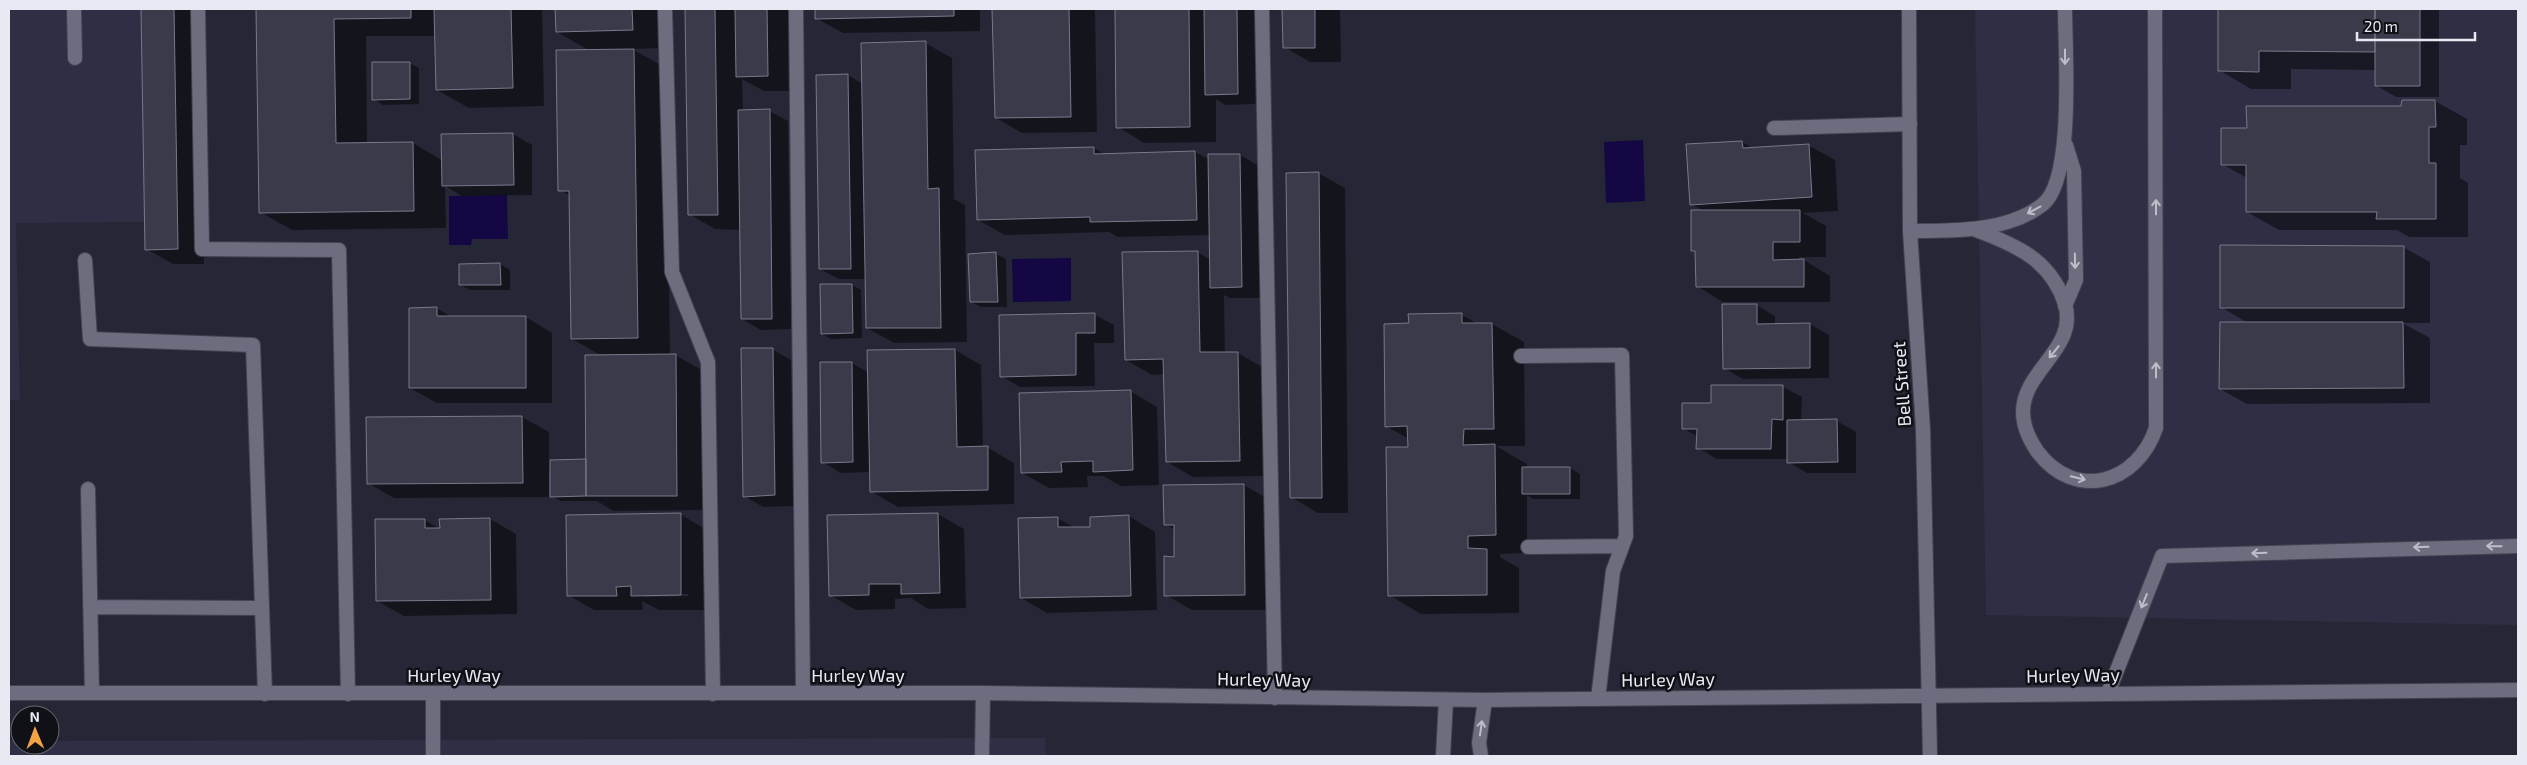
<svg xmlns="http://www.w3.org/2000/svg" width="2527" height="765" font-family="'Exo 2',sans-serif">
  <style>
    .built { fill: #2e2f44 }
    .water { fill: #140743 }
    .shadow { fill: #0007; fill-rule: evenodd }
    .building { fill: #393b4a; stroke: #78798b }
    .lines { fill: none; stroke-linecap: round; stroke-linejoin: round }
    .service-casing { stroke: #434350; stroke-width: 16 }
    .minor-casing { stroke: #434350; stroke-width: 16 }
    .tertiary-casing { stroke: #434350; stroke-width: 16 }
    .service { stroke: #6c6e7f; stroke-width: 14 }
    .minor { stroke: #6c6e7f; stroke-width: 14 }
    .tertiary { stroke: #6c6e7f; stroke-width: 14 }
    .oneway { stroke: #bdbeca }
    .labels { text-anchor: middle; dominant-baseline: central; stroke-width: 5; stroke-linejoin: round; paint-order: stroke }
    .street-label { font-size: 18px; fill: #e8e9f3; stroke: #101017 }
  </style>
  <rect width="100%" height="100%" fill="#262736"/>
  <path class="built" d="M9,9h133l4,213 -130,1 4,177h-11z
    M1975,9h543v616l-532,-10z
    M1045,738l1,18h-1037v-15h11v4h30v-4z"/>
  <path class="water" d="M1643,140l2,61 -39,2 -2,-61z
    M507,195l1,44h-36l-1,6h-22v-49z
    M1071,258v43l-58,1 -1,-43z"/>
  <path class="shadow" d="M142,9h58l4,255h-31l-27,-15z
    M257,9h285l2,97 -75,2 -32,-18 -1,-54h-70l1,108 46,-1 30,18 70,-27 19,11v50l-70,1 -17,-10 1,42 -154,2 -32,-18z
    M556,9h108v39l-32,1 34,19 4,287h5l27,15 1,140 -90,1 -16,-10h-36l-10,-5v-26h-2v27l-155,1 -26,-15 -1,-65 155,-1 27,15v29l38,-1 15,-104 -30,-17 -2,-143 -10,-6 30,-139 -33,-19z
    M686,9h107l1,82h-30l-22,-12 1,32h26l19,10 3,208 -30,1 -19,-11 -1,-89 -26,-1 -26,-15z
    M816,9h164v22l-137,2 -27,-15z
    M994,9h101l2,123 -75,1 -26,-15z
    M1116,9h139l1,95 -31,1 -9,-6v43l-72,1 -26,-16z
    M1283,9h57l1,53h-31l-26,-15z
    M2219,9h220v88h-43l-19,-11 -1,-16 -85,-1v20h-40l-32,-19z
    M925,43l27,15 2,141 11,6 2,137 -73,1 -27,-15 -1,-49h-27l-19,-10 28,-194 15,9z
    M409,63l10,5v36l-36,1 -9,-6z
    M2435,101l32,18v26h-7v33l8,5v54h-59l-12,-7h-118l-32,-18v-34l-25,-14 26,-35z
    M1742,142l11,6 55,-3 27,15 3,51 -35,2 23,13v31h-27v4l5,-1 26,16v26h-107l-26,-16v-33l-5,-2 12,-40 -13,-7z
    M1094,148l12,7 89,-3 15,8 30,-5 19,11 1,132h-30l-6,-3 1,58h13l26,15 2,108 -73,1 -26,-15 -2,-88 -13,1 -26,-15 71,-108 14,8v-25l-93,2 -9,-5 -104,3 -27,-15z
    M1318,173l27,15 3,325h-30l-27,-16z
    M2403,247l27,15v61h-28l28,15v65l-183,1 -27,-15 28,-66 -27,-16z
    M996,254l10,5 1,48h-26l-10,-5 -1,-47z
    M500,264l10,6v20h-40l-10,-5v-20z
    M852,285l9,5 1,48 -31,1 -9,-5z
    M1756,305l19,11v9l35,-1 19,11v43l-86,1 -19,-11z
    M437,308l16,10 73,-1 26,16v70h-115l-27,-15z
    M1095,315l19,10v18h-20l1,43 -75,1 -19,-11z
    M1462,315l16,9h14l32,18 1,104h-29l31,18v5l43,-1 10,6v25h-47l-6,-4v58l-27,1v3l19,11v45l-98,1 -32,-19 20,-147v-9l-23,-13 24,-101z
    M772,349l19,11 2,146 -30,1 -19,-11z
    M955,350l26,15 2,82h4l27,16v41l-116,3 -26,-15 -1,-20 -30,1 -19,-11 30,-99 17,10z
    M1783,387l19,10 -1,24h36l19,11v41h-49l-19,-11v-3h-71l-19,-11v-11l-15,-9 29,-23z
    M1130,391l27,16 2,78 -38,1 -18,-10h-16l1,11 -39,1 -27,-15z
    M1244,485l26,15 1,110h-79l-26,-15 10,-37 -1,-28 -10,-6z
    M680,514l27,16 1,80h-49l-17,-9 1,9h-49l-26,-15zM641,594h47v2l-42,1z
    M938,514l26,15 2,79 -38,1 -17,-11 -16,1v10l-39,1 -26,-15z
    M1129,516l26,16 2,78 -110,3 -26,-15 36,-80 18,10h16z
    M490,519l26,15 1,80 -113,2 -27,-15 48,-81 16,10z"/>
  <path class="building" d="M141,9h33l4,240 -33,1z
    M256,9h155v9l-77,1 2,124 77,-1 1,69 -155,2z
    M434,9h77l2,79 -77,2z
    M555,9h77l1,21 -77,2z
    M685,9h30l3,206h-30z
    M735,9h32l1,67 -32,1z
    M815,9h139v7l-139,3z
    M992,9h77l2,108 -76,1z
    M1115,9h74l1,118 -74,1z
    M1204,9h33l1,85 -33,1z
    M1282,9h33v39h-32z
    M2218,9h157v43l-116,-1v21l-41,-1z
    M2375,9h45v77h-45z
    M926,41l2,148 11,-1 2,140h-75l-5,-285z
    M634,49l4,289 -67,1 -2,-148h-11l-2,-141z
    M372,62h38v37l-38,1z
    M848,74l3,195h-32l-3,-194z
    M2402,100h33l1,27h-7v36h7v56h-60l1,-7h-131v-47h-25v-37h26l-1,-22h155z
    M770,109l2,210h-31l-3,-209z
    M513,133l1,52 -72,1 -1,-52z
    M1742,141l1,7 66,-4 3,53 -122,8 -4,-61z
    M1094,147v7l101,-3 2,69 -107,2v-5l-113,3 -2,-70z
    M1208,154h32l2,133 -32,1z
    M1319,172l3,326h-32l-4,-325z
    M1691,210h109v32h-27v18l31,-1v28h-108l-1,-36h-4z
    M2220,245l184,1v62h-184z
    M1198,251l2,101h38l2,109 -74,1 -3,-103 -38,1 -3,-108z
    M996,252l2,50h-28l-2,-48z
    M500,263l1,22h-42v-21z
    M820,284h32l1,49 -32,1z
    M1722,304h35v20l53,-1v45l-87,1z
    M437,307v9h89v72h-117v-80z
    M1095,313v20h-19v42l-76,2 -1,-62z
    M1462,313v10h30l2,106h-30l-1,16 32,-1 1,91 -28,1v12l19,1v46l-99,1 -2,-149h22l-1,-21 -22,1 -1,-103 25,-1 -1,-9z
    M2220,322h183l1,66 -185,1z
    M741,348h32l2,147 -32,2z
    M955,349l2,98 31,-1v44l-118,2 -3,-142z
    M676,354l1,142h-91l-1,-141z
    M820,362h32l1,100 -32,1z
    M1711,385h72v35l-11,-1 -1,30h-75l1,-20h-15v-26h29z
    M1131,390l2,80 -40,2v-11l-32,1 1,10 -41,1 -2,-80z
    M522,416l1,67 -156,1 -1,-67z
    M1837,419l1,43 -51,1v-43z
    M586,459v37l-36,1v-37z
    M1522,467h48v27h-48z
    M1244,484l1,111 -81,1v-40l10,1v-32h-10l-1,-40z
    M681,513v82l-50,1v-10l-15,1 1,9h-50l-1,-81z
    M938,513l2,80 -39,1v-10h-32v11l-40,1 -2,-81z
    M1129,515l2,81 -111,2 -2,-80 40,-1v10h32v-10z
    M490,518l1,82 -115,1 -1,-82h50v9h15l-1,-9z"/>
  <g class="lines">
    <g class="service-casing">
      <path id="service" d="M74,9l1,49
        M198,9l4,240 137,1 9,444
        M665,9l7,263 36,90 5,332
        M796,9l7,684
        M1262,9l13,689
        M1774,128l136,-4
        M1976,230c40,15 75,30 89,74 13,45 -42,66 -42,108 0,15 6,27 14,39 38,51 100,33 119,-23l-1,-419
        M1910,231c43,0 97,1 132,-26 33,-24 23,-156 23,-196
        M85,260l5,79 163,6 12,349
        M2065,306l11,-26 -2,-109 -8,-26
        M1521,356l101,-1 4,181 -13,35 -15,128
        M88,489l4,204
        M1528,547l94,-1
        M90,607l172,1
        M2108,693l54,-137 356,-10
        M433,756v-62
        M982,756l1,-63"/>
    </g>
    <g class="minor-casing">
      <path id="minor" d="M1443,756l3,-56
        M1481,756l-2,-13 6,-43"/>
    </g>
    <g class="tertiary-casing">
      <path id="tertiary" d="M1909,9l1,222 13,198 7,327
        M9,693h974l502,7 1033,-10"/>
    </g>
    <use href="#service" class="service"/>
    <use href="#minor" class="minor"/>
    <use href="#tertiary" class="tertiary"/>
  </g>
  <defs><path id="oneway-shaft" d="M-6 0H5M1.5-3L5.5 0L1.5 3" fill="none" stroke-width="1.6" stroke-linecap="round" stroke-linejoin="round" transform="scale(1.25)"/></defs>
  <g class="oneway">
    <use href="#oneway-shaft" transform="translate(2065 57) rotate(90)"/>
    <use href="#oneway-shaft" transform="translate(2156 207) rotate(-90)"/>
    <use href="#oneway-shaft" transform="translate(2034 210) rotate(152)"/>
    <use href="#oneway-shaft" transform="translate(2075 261) rotate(89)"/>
    <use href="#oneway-shaft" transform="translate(2054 352) rotate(129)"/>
    <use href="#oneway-shaft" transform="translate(2156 370) rotate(-90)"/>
    <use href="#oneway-shaft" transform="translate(2078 478) rotate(14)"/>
    <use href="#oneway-shaft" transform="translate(2494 546) rotate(-179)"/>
    <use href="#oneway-shaft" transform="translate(2421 547) rotate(178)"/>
    <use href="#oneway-shaft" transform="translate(2259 553) rotate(178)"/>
    <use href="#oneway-shaft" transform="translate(2144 601) rotate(112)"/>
    <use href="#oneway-shaft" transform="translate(1481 728) rotate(-82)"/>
  </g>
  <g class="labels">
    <g class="street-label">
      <text transform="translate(1901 384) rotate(-94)">Bell Street</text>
      <text x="454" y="675">Hurley Way</text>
      <text x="858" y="675">Hurley Way</text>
      <text transform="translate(2073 675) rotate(-1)">Hurley Way</text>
      <text transform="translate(1264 679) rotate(1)">Hurley Way</text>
      <text transform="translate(1668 679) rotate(-1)">Hurley Way</text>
    </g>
  </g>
  <rect width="2527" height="765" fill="none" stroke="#e8e9f3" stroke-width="20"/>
  <g transform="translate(35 730) rotate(359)"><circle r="24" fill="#101017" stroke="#66676f"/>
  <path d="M0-4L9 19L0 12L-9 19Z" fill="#f4a344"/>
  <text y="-8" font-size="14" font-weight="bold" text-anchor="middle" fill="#e8e9f3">N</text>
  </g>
  <path d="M2357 32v8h118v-8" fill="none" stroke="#e8e9f3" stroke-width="2.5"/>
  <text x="2364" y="32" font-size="15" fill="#e8e9f3" stroke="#101017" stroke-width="4" paint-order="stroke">20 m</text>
</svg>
